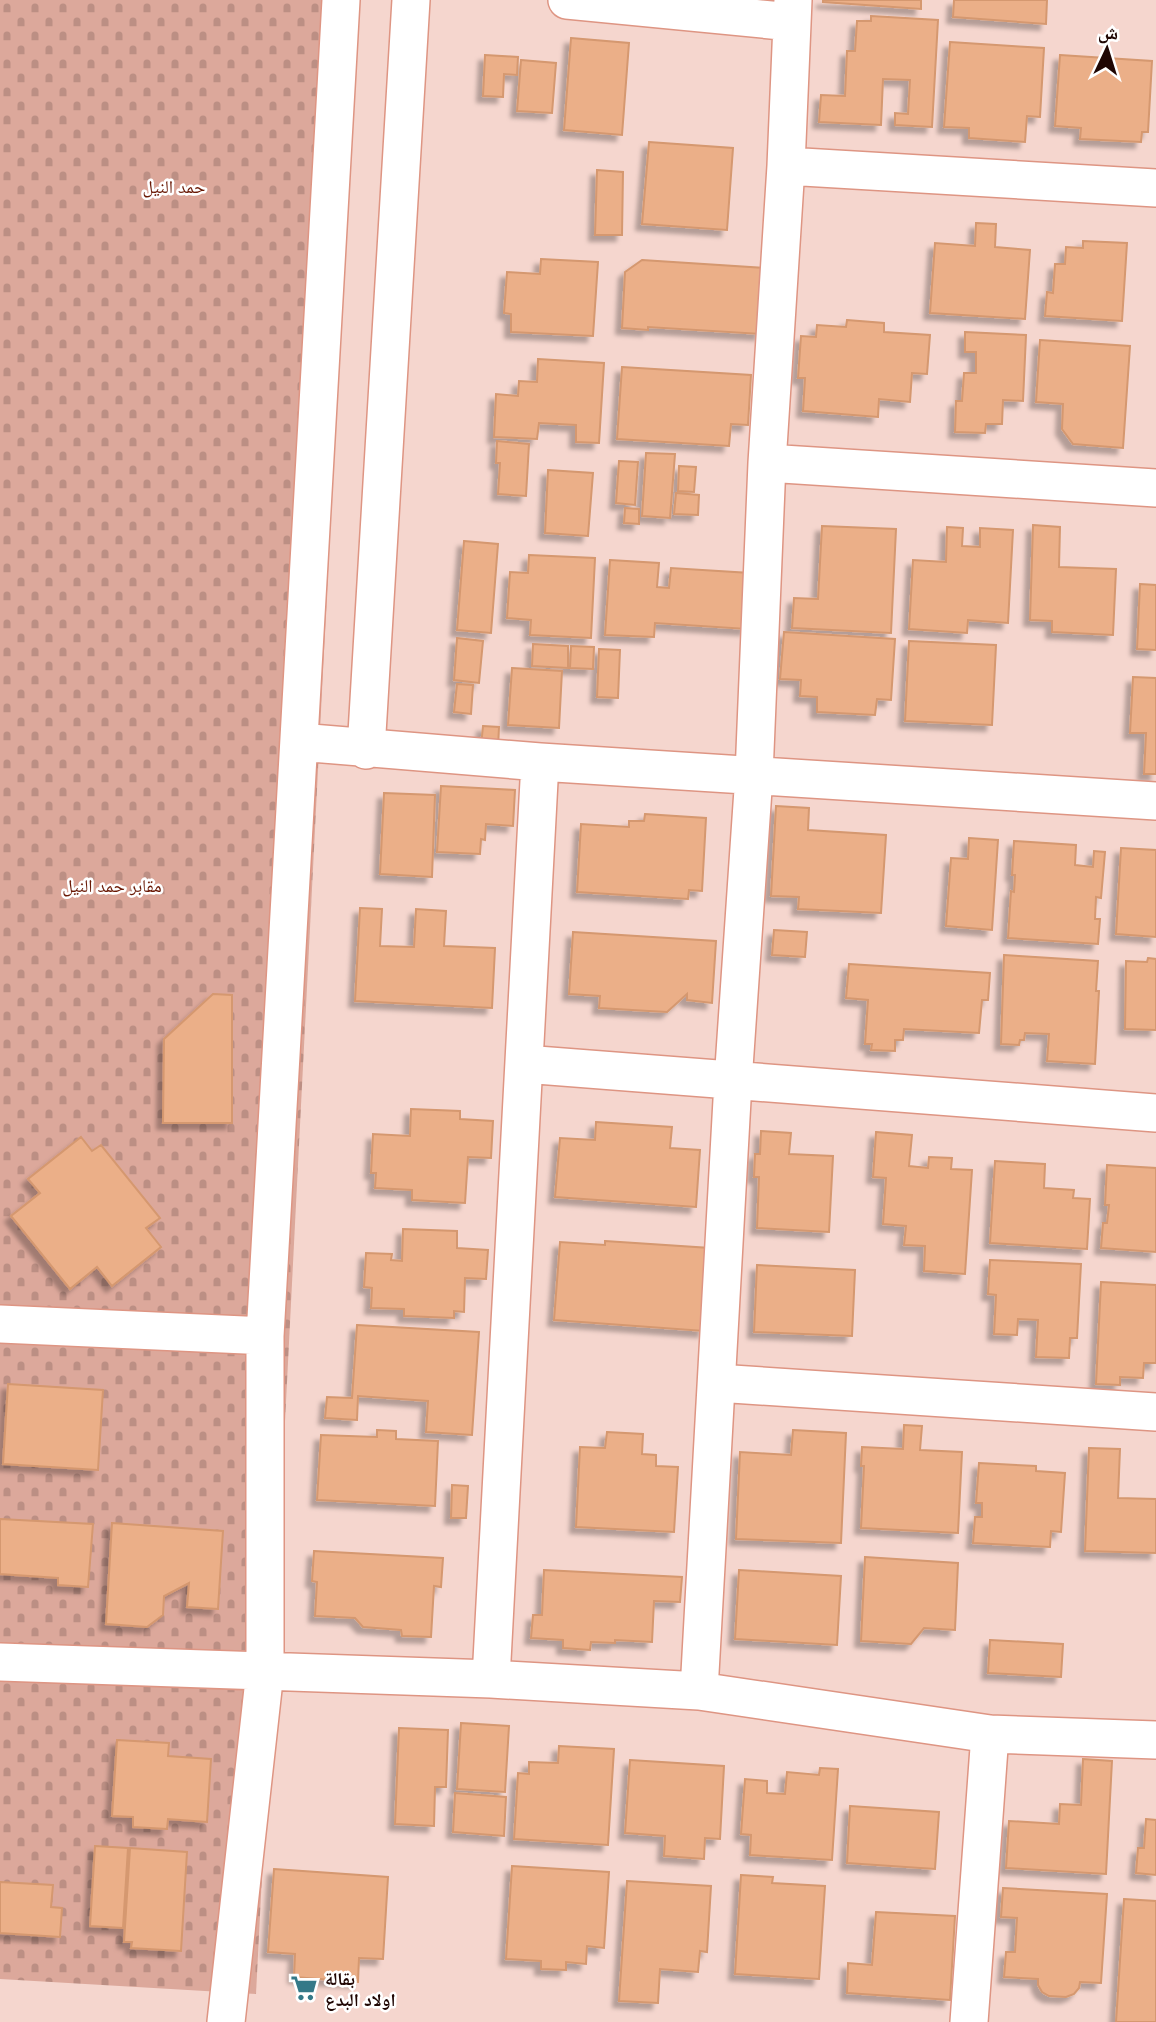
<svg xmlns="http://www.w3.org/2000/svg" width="1156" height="2022" font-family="Quicksand,'Noto Naskh Arabic',sans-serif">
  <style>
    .cemetery { fill: url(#cemetery-stones) }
    .building { fill: #ebaf88; stroke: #d5986f; stroke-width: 2; filter: url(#shadow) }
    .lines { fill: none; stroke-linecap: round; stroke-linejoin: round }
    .minor-casing { stroke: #de9583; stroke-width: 40 }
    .minor { stroke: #fff; stroke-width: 37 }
    .labels { text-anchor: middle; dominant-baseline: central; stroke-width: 5; stroke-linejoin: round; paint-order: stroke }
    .park-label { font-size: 18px; fill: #691804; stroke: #fff }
    .poi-label { font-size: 18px; font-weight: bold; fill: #1f0603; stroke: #fff; text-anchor: start }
  </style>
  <defs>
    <pattern id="cemetery-stones" width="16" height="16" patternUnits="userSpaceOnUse" patternTransform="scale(1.75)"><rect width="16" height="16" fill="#dca89b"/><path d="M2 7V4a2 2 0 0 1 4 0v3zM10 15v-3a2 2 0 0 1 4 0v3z" fill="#bc8f84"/></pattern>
    <filter id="shadow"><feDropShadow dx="-6" dy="6" stdDeviation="2" flood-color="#0004"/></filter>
  </defs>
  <rect width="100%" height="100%" fill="#f5d6ce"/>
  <path class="cemetery" d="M0,0h357l-101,1994 -256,-15z"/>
  <path class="building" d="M823,0h98v9l-98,-7z
    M954,0h93l-1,24 -93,-7z
    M871,16l67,4 -6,107 -37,-2v-12l13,1 2,-34 -27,-1 -2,46 -62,-3 2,-27 24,1 2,-45h8l2,-30h14z
    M571,38l58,5 -7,92 -58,-5z
    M950,42l94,6 -4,69 -13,-1 -2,26 -56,-4v-10l-25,-1z
    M485,55l33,2 -1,18 -13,-1 -1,23 -20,-1z
    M1060,55l92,6 -4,71h-6l-1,10 -61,-3 1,-11 -26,-2z
    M521,60l35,3 -4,50 -35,-2z
    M649,142l84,6 -6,82 -85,-6z
    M597,170l26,2 -1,63h-27z
    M976,223l20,1 -1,23 35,3 -5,69 -95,-6 5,-70 40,3z
    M1083,241l44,2 -5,78 -77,-5 2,-24 6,1 2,-29h10l1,-17 17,1z
    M541,259l57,3 -5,74 -82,-4v-18l-7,-1 3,-41 33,2z
    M642,260l123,8 -4,66 -113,-7v3l-26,-2 3,-56z
    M847,320l37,3v9l46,3 -3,39 -15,-1 -2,29 -31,-3 -1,18 -75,-6 2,-33h-7l3,-42 15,1 1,-12 29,2z
    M965,332l61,3 -3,66 -20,-1 -1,24h-16l-1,9 -30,-1 1,-31h6l2,-28h12v-21h-11z
    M1040,340l90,6 -7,102 -50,-4 -11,-15 1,-25 -27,-2z
    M538,359l66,4 -5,80 -23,-1v-17l-37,-2 -2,16 -43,-2 2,-43 22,2 1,-15 18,1z
    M622,367l129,8 -3,50 -17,-1 -2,22 -112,-7z
    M497,441l32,3 -3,52 -28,-2 2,-31h-4z
    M646,453l29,1 -5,64 -28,-2z
    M619,461l19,1 -3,43 -19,-2z
    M679,466l17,1 -2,25 -16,-1z
    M548,470l45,3 -5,63 -43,-3z
    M676,493l23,2 -1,20 -24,-1z
    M625,508l14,1v15l-15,-1z
    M1033,525l27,2 -1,40 57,2 -3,66 -61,-3v-11l-22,-1z
    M822,526l74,3 -5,104 -99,-5 2,-30 24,1z
    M947,527l16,1 -1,18 18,1v-19l33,2 -5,93 -40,-3 -1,13 -58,-4 4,-69 33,2z
    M464,541l34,3 -7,89 -34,-3z
    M529,555l66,3 -4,80 -61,-3 1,-15 -24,-2 3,-46 18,1z
    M610,560l49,3 -2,24 12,1 2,-20 79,5 -3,56 -92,-6 -1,14 -49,-2z
    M1140,584l16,1v65l-19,-1z
    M784,632l111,7 -4,61 -14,-1 -2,16 -58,-3v-15l-17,-1 1,-16 -21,-1z
    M457,638l26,3 -4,42 -25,-3z
    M909,641l87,4 -4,80 -87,-4z
    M533,644l35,2v22l-36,-2z
    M571,646l23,1 -1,22 -23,-1z
    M599,649l21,1 -2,48 -21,-1z
    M512,668l50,3 -3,57 -51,-3z
    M1133,677l23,1v96h-12l2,-41h-16z
    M457,684l16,1 -2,29 -17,-2z
    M483,726l16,1 -1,21 -17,-2z
    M441,786l74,4 -2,36 -27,-2 -1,16 -4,-1 -1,15 -43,-2z
    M384,793l51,2 -3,82 -52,-3z
    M776,806l33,2 -1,22 78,5 -5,78 -83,-4 1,-12 -28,-1z
    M645,814l61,4 -4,73 -13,-1 -1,9 -111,-7 4,-68 48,3v-6h15z
    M969,838l29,2 -6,90 -46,-4 5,-68 17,1z
    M1014,841l62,4 -1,20 18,2 1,-16 11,1 -4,46 -5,-1 -1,22h5l-2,25 -90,-6 3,-47 3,1 1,-17h-3z
    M1121,848l35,2v87l-40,-3z
    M360,908l22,1 -2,37 34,1 2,-38 30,2 -2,35 51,2 -3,60 -137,-7z
    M774,930l33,2 -2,25 -33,-2z
    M573,932l143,9 -4,62 -25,-3v-6l-20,18 -18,-1 -50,-3 1,-12 -31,-2z
    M1004,955l94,6 -2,30h3l-4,73 -48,-3 2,-27 -24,-1 -1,7h-4l-1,5 -18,-1z
    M1148,958l8,1v71l-31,-1 1,-68 21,1z
    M849,964l141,9 -2,27h-6l-3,33 -75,-4 -1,11h-8v11l-24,-1 1,-6h-7l3,-44 -22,-2z
    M213,994l19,1v128h-69l1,-84z
    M411,1109l49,2v8l33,2 -2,37 -23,-1 -3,46 -53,-3v-10l-37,-2 1,-15h-5l2,-39 37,2z
    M596,1122l76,5 -2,21 30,2 -4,57 -141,-10 5,-59 35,2z
    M761,1131l30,2 -2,21 44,2 -4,76 -72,-4 2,-51h-5l1,-23h5z
    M876,1132l36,3 -3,31 19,2 1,-11 23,1 -1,11 21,1 -7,104 -41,-3 1,-25 -21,-1 2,-19 -23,-2 3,-46 -13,-1z
    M81,1137l11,14 9,-6 59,73 -14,10 15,19 -49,39 -15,-19 -27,22 -59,-73 29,-23 -12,-14z
    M995,1161l50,3 -1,24 30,2 -1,8 17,1 -3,50 -97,-6z
    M1107,1165l49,3v84l-55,-4 2,-25h4l2,-18h-4z
    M403,1229l54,2v17l31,2 -2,29 -21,-1 -1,34 -10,-1v7l-50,-2v-7l-33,-1 1,-20 -8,-1 2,-34 26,1 -1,6 11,1z
    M605,1241l105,7 -6,83 -150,-11 6,-78 45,3z
    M990,1260l91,4 -4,74h-7l-1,20 -33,-1 2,-37 -20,-1 -1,16 -23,-1 2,-39 -8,-1z
    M757,1265l98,5 -3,66 -98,-4z
    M1101,1282l55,3v78h-12l-1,15 -23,-1v8l-24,-1z
    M357,1325l122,7 -7,103 -46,-3 2,-31 -70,-5 -1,24 -32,-2 2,-21 25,1z
    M8,1384l95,6 -5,80 -95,-6z
    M904,1425l18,1 -2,24 42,2 -4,81 -97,-5 3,-62h-3l1,-19 41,2z
    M377,1430l19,1v8l42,2 -3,65 -118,-6 4,-65 56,2z
    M793,1430l53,3 -5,110 -105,-4 4,-87 51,3z
    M607,1432l36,2 -1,20 14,1v11l22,1 -4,65 -98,-5 4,-80 25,1z
    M1089,1448l31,1 -2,49 38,1v54l-71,-2z
    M979,1463l57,3v5l29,2 -4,59 -10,-1 -1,16 -77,-4 2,-26h7v-14h-6z
    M452,1485l16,1 -2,32h-15z
    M0,1519l93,5 -5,63 -30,-2v-7l-58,-4z
    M112,1523l111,8 -5,78 -31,-2 2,-24 -25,13 -1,19 -16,12 -41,-3z
    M314,1551l129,7 -2,29 -7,-1 -3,51 -29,-1 -1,-6 -38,-3 -8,-9 -40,-2 2,-34 -5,-1z
    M865,1557l93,6 -3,67 -31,-2 -13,16 -50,-3z
    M544,1570l138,7 -2,25 -26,-1 -2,41 -37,-2v3l-24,-1 -1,8 -27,-2v-8l-32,-2 2,-23h9z
    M739,1570l102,6 -4,69 -102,-6z
    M990,1640l73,4 -2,33 -73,-4z
    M461,1723l48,3 -4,66 -48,-3z
    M399,1728l49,2 -2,57h-11l-1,39 -39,-2z
    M117,1740l52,3 -1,13 43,3 -4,63 -39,-3 -1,10 -34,-2v-10l-21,-1z
    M559,1746l55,3 -6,96 -94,-6 4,-66 11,1v-12l29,1z
    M1083,1759l29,2 -6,113 -100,-6 3,-47 50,3 1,-20 21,1z
    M630,1760l94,6 -4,73 -15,-1 -1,21 -40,-3 1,-20 -40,-3z
    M820,1768l18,1 -6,91 -82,-5 1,-20 -10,-1 4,-55 22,2v12l18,1 2,-22 32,3z
    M455,1793l51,4 -2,39 -51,-4z
    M850,1806l89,6 -4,57 -88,-6z
    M1146,1819l10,1v55l-20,-2 2,-25h6z
    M95,1846l33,2 -5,80 -33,-2z
    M130,1848l57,4 -6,99 -50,-3 1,-6h-8z
    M512,1866l97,6 -5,76 -17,-2 -1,18 -20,-2v8l-25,-1v-8l-35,-2z
    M274,1869l114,8 -5,82 -24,-1 -1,24 -64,-5 1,-23 -27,-2z
    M741,1875l32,2 -1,6 53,3 -6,93 -84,-5z
    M627,1881l84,5 -4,66 -7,-1 -2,21 -38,-3 -2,34 -39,-2z
    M0,1882l53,3 -2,22 11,1 -2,29 -60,-4z
    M1003,1888l104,6 -6,89 -21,-1 -1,6 -5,6 -8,3 -17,-1 -7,-4 -4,-7v-6l-34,-2 2,-25h9l2,-34 -16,-1z
    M1124,1899l32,2v121h-40z
    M876,1912l79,4 -5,84 -103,-7 1,-30 24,2z"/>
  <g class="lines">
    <g class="minor-casing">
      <path id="minor" d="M567,0l225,22
        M786,166l370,22
        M767,463l389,25
        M299,742l241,20 616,39
        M366,750l45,-750
        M524,1064l632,49
        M0,1324l265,12
        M717,1383l439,29
        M0,1662l491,17 208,12 291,43 166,6
        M491,1679l49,-917
        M699,1691l34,-609 21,-307 13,-312 19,-297 7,-166
        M226,2022l39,-351v-335l76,-1336
        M969,2022l21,-288"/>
    </g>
    <use href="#minor" class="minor"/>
  </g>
  <defs>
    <g id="supermarket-bare" transform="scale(2.1)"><path d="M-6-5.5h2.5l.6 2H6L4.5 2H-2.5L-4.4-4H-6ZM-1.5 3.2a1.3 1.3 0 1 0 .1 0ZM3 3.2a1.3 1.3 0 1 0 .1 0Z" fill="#347988" stroke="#fff" stroke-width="2.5" paint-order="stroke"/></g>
  </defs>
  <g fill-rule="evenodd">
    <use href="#supermarket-bare" x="304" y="1988"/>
  </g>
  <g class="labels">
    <g class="park-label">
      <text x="174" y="186">حمد النيل</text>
      <text x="112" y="885">مقابر حمد النيل</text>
    </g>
    <g class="poi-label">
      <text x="325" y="1978">بقالة<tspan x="325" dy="21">اولاد البدع</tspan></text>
    </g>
  </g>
  <g transform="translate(1107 49) rotate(4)" stroke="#ffffff" stroke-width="5" paint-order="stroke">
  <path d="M0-5L12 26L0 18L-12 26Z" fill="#1f0603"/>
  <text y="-10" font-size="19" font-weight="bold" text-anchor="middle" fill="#1f0603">ش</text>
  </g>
</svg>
